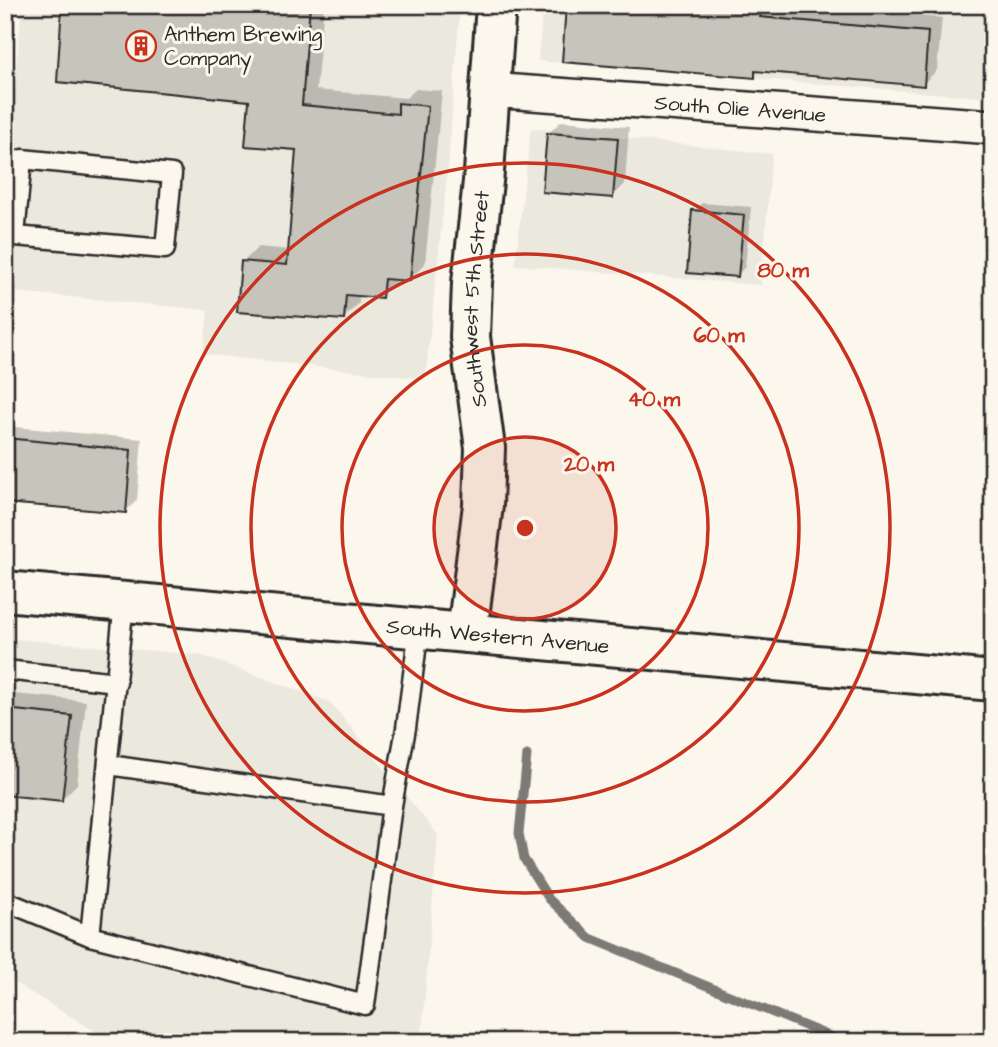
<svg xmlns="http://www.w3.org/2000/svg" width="998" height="1047" font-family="'Architects Daughter',sans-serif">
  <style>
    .built { fill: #ebe8de }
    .shadow { fill: #0003 }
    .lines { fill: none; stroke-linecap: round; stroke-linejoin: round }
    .stream { stroke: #7b7a75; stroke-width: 9 }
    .building { fill: #c7c4bc; stroke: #2b2b2b; stroke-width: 2 }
    .service-casing { stroke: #2b2b2b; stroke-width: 23 }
    .minor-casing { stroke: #2b2b2b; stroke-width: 38 }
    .tertiary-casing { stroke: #2b2b2b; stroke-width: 44 }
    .primary-casing { stroke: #2b2b2b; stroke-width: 44 }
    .service { stroke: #fbf7ec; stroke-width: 18 }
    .minor { stroke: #fbf7ec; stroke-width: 33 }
    .tertiary { stroke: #fbf7ec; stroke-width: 38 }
    .primary { stroke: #fbf7ec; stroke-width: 38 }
    .rail-casing { stroke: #2b2b2b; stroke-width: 8 }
    .rail { stroke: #fbf7ec; stroke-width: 5; stroke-dasharray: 16; stroke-linecap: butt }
    .ring { fill: none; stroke: #c8321e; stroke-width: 3.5 }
    .labels { text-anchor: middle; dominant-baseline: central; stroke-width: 6; stroke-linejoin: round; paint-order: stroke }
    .poi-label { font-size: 21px; fill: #2b2b2b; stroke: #fbf7ec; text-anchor: start }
    .street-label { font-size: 21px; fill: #2b2b2b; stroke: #fbf7ec }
    .centre { fill: #c8321e; stroke: #fbf7ec; stroke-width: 3.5 }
    .ring-label { font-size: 21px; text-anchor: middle; font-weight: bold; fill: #c8321e; stroke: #fbf7ec; stroke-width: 6; stroke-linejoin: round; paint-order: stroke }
  </style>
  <rect width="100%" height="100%" fill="#fbf7ec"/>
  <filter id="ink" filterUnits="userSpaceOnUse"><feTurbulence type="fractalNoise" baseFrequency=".0143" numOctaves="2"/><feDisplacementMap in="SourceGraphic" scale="14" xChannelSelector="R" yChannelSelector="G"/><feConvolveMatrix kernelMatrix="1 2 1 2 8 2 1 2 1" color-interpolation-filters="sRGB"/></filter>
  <g filter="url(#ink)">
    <path class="built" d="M22,5h438l-12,162 -23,212 -222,-25 5,-44 -203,-19v-89z
      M543,5h450v93l-455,-37z
      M531,128l241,26 -11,131 -246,-20z
      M5,638l195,17 130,47 108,133 -17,207h-308l-108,-65z"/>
    <path class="shadow" d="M64,5h260l-8,85 90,8 10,-9 26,2 -17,173 -15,15 -13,-1v3l-16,15 -22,-1v8l-16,16 -100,-57 15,-15 32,3 8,-102 -47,-49z
      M568,5h223l151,13 -5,52 -14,14 -163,-14 -6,6z
      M561,121l68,6 -4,57 -12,12 -64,-63z
      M702,203l49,4 -6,60 -8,8 -43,-64z
      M5,426l137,13 -5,61 -12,12 -120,-11z
      M5,693l81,8 -9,83 -15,15 -57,-6z"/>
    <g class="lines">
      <path class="stream" d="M527,755l-8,78 5,26 25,40 41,39 254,104"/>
    </g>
    <path class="building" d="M62,5h19l45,5 1,-5h183l-8,100 96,9v-11l30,3 -18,175 -26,-2 -2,19 -36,-3 -2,25 -107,-8 4,-51 46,4 9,-115 -51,-4 4,-45 -192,-19z
      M566,5h195l-1,12 168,15 -4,54 -169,-15v7l-193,-16z
      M547,133l71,5 -5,60 -71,-6z
      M692,210l52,5 -6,62 -51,-4z
      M5,438l126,12 -5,63 -121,-10z
      M5,709l67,7 -10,85 -57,-6z"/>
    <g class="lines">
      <g class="service-casing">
        <path id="service" d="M22,159l150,15 -7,75 -150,-13z
          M124,602l-34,334 275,69 27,-199 14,-78 13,-100
          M5,670l112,12
          M109,765l283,41
          M5,901l85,35"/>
      </g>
      <g class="minor-casing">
        <g id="minor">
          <path id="s1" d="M489,90l504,37"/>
        </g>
      </g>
      <g class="tertiary-casing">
        <g id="tertiary">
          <path id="s2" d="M467,633l16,-128 2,-57 -15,-111 2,-54 12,-111 12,-167"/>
        </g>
      </g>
      <g class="primary-casing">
        <g id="primary">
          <path id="s3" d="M5,591l988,90"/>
        </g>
      </g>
      <use href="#service" class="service"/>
      <use href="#minor" class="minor"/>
      <use href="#tertiary" class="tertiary"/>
      <use href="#primary" class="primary"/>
      <g class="rail-casing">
        <path id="rail" d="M989,1042l4,-9"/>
      </g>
      <use href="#rail" class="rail"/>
    </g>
  </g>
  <circle cx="525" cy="528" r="91" fill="#c8321e" fill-opacity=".12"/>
  <g class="ring">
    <circle cx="525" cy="528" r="91"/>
    <circle cx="525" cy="528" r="183"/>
    <circle cx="525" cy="528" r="274"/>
    <circle cx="525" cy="528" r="365"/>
  </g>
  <defs>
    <g id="building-ring" transform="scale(1.575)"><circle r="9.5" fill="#fbf7ec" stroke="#c8321e" stroke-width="1.5"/><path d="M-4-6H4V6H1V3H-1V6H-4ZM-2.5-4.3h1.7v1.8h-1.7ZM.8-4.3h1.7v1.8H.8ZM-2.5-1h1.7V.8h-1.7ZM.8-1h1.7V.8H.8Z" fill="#c8321e"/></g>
  </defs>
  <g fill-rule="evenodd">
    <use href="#building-ring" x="141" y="46"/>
  </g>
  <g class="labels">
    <g class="poi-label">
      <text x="164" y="34">Anthem Brewing<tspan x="164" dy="24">Company</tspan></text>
    </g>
    <g class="street-label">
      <text stroke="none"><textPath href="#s1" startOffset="252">South Olie Avenue</textPath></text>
      <text stroke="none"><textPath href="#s2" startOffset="336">Southwest 5th Street</textPath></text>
      <text stroke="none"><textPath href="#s3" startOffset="495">South Western Avenue</textPath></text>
    </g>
  </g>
  <circle cx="525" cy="528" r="10" class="centre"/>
  <g class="ring-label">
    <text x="783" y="277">80 m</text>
    <text x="719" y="342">60 m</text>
    <text x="654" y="406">40 m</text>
    <text x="589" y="471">20 m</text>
  </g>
  <rect width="998" height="1047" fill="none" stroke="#fbf7ec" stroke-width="28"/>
  <rect x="14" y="14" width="970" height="1019" fill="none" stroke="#2b2b2b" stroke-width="2.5" filter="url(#ink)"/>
</svg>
